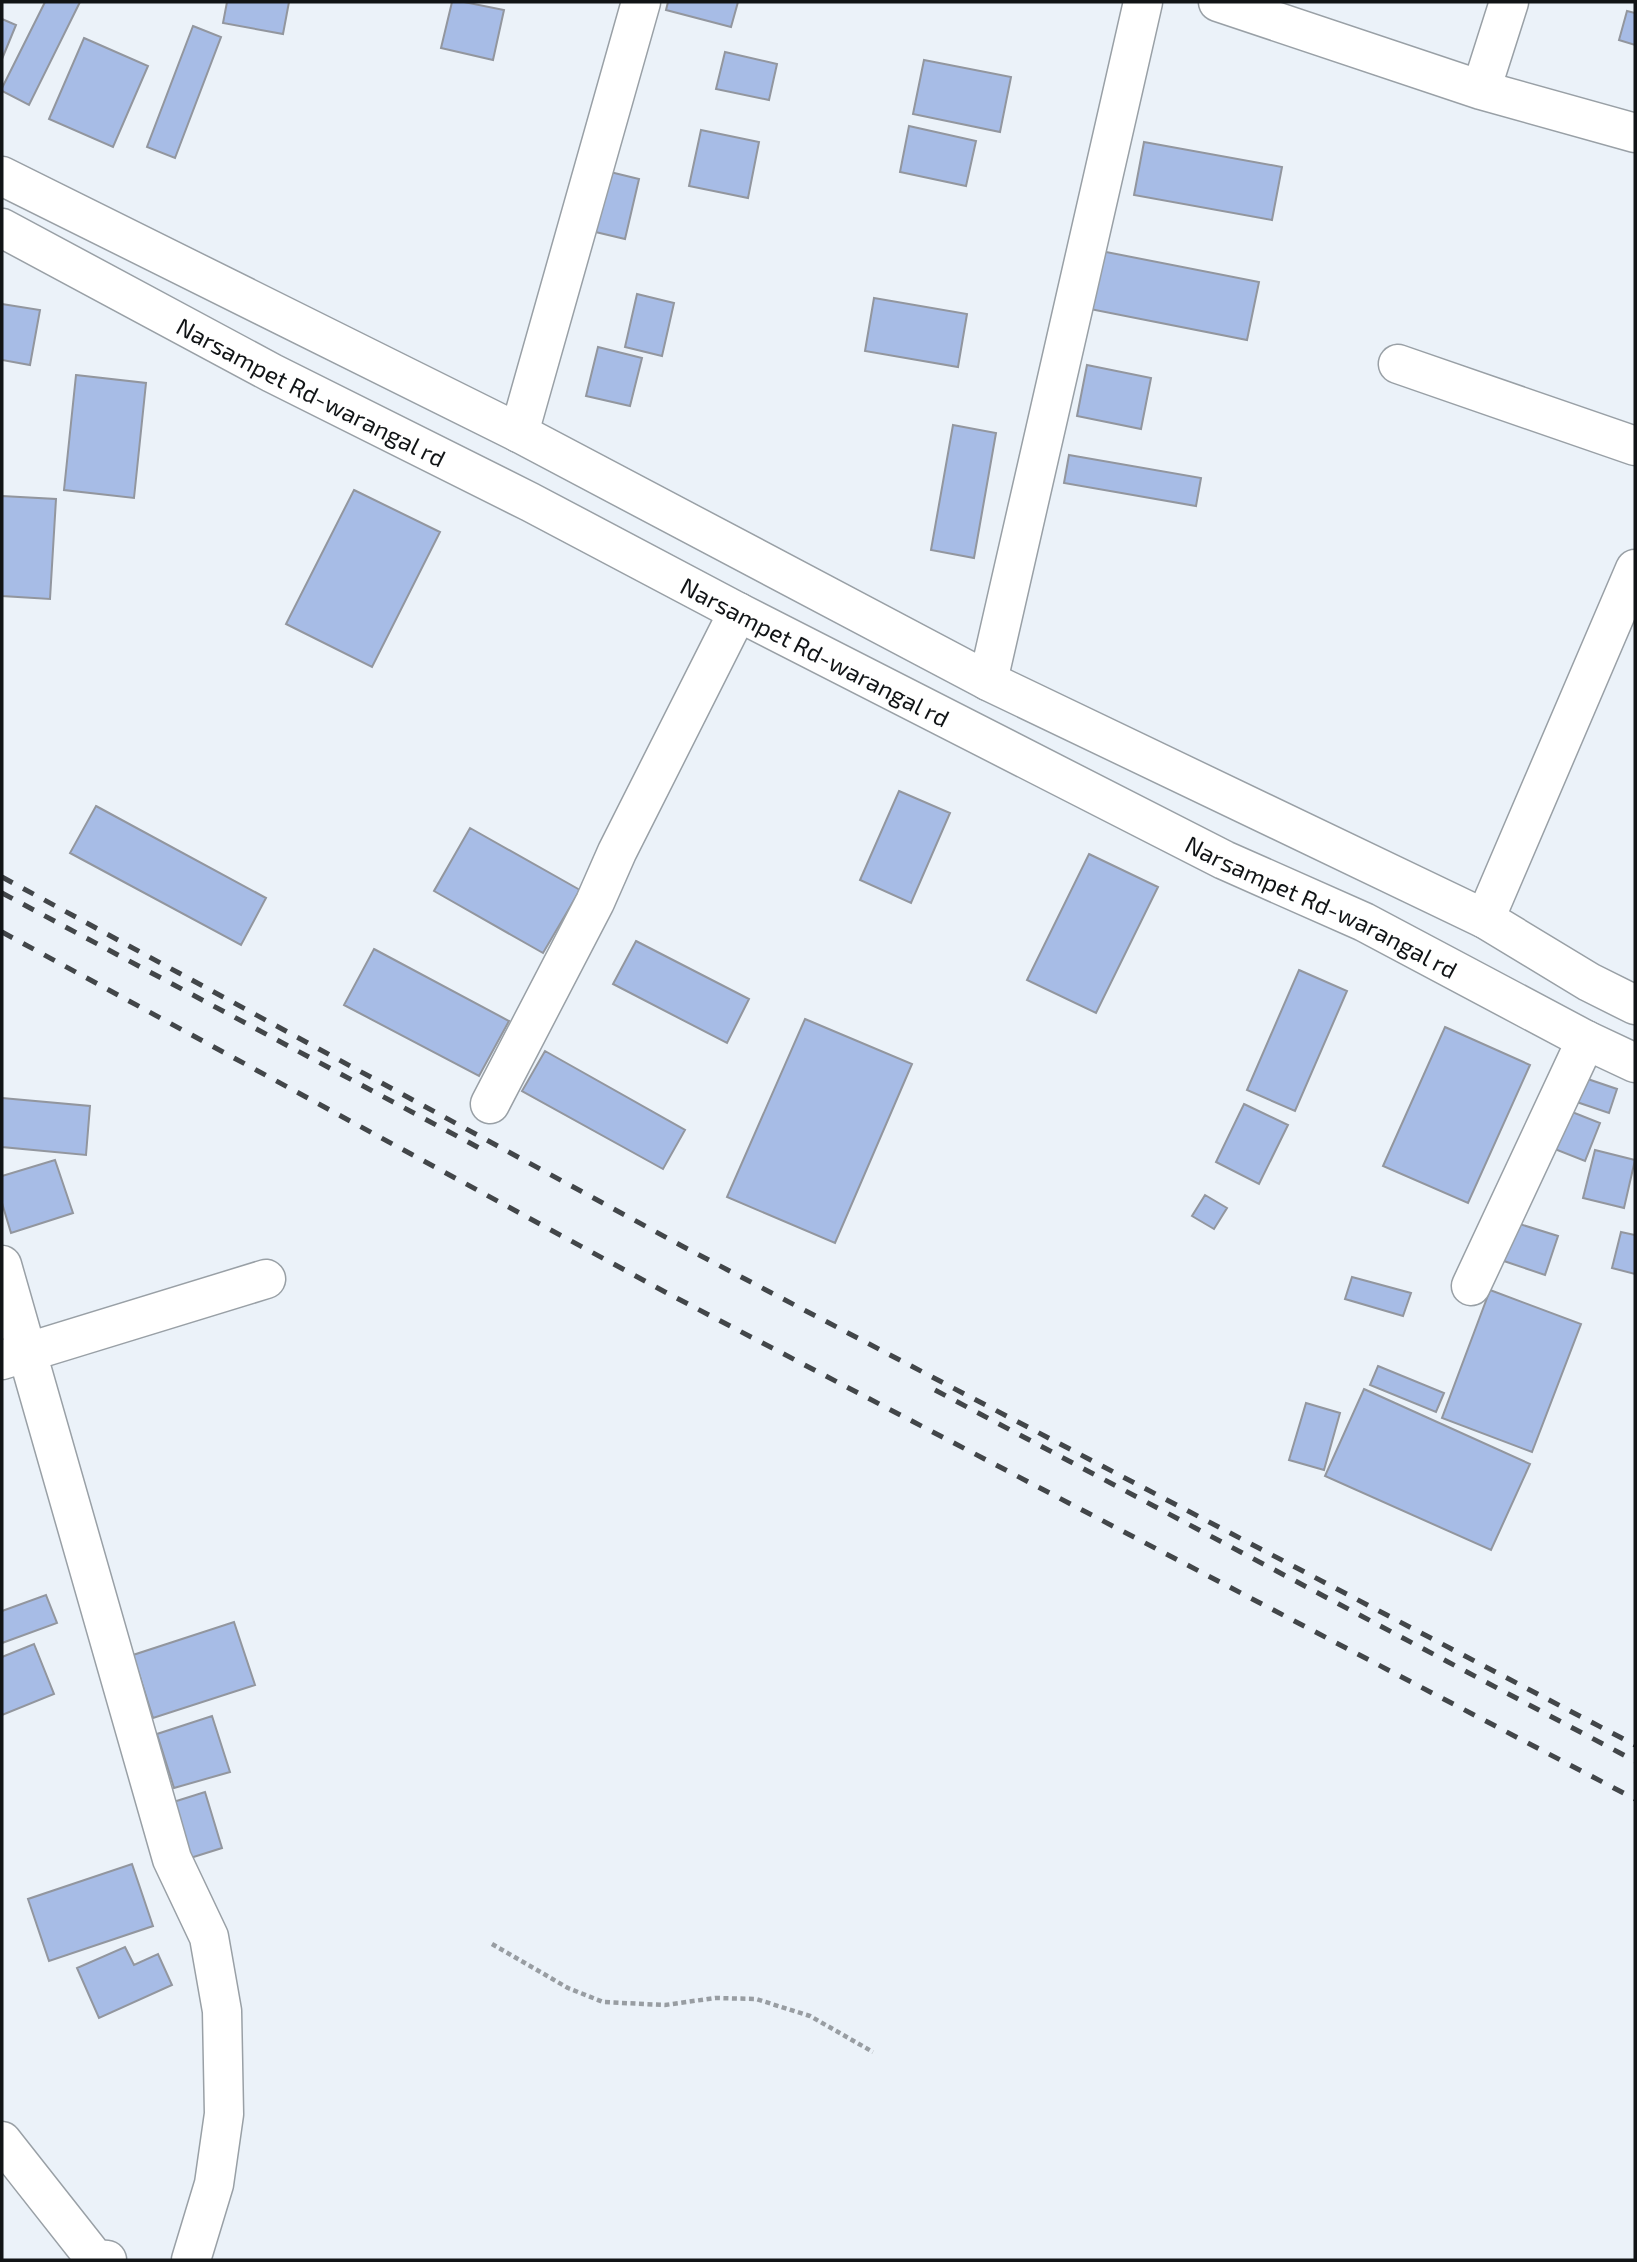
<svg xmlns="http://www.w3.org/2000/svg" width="1637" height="2262" font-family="'Exo 2',sans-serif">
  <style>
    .building { fill: #a7bce6; stroke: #92969e; stroke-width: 2 }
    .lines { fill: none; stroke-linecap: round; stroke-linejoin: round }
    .minor-casing { stroke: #99a0a6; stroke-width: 41 }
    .major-casing { stroke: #99a0a6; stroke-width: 41 }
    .path { stroke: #989da2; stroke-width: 4.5; stroke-dasharray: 5 3.5; stroke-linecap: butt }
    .minor { stroke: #fff; stroke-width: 38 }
    .major { stroke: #fff; stroke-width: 38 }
    .rail { stroke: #424649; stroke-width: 5; stroke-dasharray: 12 12; stroke-linecap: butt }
    .labels { text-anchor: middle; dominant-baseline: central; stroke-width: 7; stroke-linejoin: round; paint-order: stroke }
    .street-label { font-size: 24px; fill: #111416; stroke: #fff }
  </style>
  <rect width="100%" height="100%" fill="#ebf2f9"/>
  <path class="building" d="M45,2h35l-51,103 -27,-14v-3z
    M227,2h62l-6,32 -60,-11z
    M452,2h12l40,8 -11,50 -52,-12z
    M668,2h70l-7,25 -65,-17z
    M1627,11l8,2v32l-16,-5z
    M2,19l14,6 -14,34z
    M193,26l28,11 -46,121 -28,-11z
    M84,38l64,28 -35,81 -64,-28z
    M725,52l52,12 -8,36 -53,-11z
    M924,60l87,17 -11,55 -87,-18z
    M909,126l67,15 -10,45 -66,-14z
    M701,130l58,12 -11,56 -59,-12z
    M1144,142l138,25 -10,53 -138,-25z
    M602,170l37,9 -14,60 -38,-9z
    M1101,251l158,31 -12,58 -157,-31z
    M637,294l37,9 -12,53 -37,-9z
    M874,298l93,16 -9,53 -93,-16z
    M2,304l38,6 -10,55 -28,-5z
    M598,347l44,11 -12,48 -44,-10z
    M1087,365l64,13 -10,51 -64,-13z
    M76,375l70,8 -12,115 -70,-8z
    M953,425l43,8 -22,125 -43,-8z
    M1069,455l132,23 -5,28 -132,-23z
    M354,490l86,42 -68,135 -86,-43z
    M2,496l54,3 -6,100 -48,-3z
    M899,791l51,22 -39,90 -51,-23z
    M96,806l170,92 -25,47 -171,-92z
    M470,828l110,62 -37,63 -109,-62z
    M1089,854l69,33 -62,126 -69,-33z
    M636,941l113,58 -22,44 -114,-59z
    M374,949l135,72 -30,55 -135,-71z
    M1299,970l48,21 -52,120 -48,-21z
    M805,1019l107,45 -77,179 -108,-46z
    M1445,1027l85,38 -62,138 -85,-37z
    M545,1051l140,79 -22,39 -141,-78z
    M1573,1074l44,15 -8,24 -44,-15z
    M2,1098l88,8 -4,49 -84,-8z
    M1244,1104l44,21 -29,59 -43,-22z
    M1562,1108l38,15 -15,38 -38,-15z
    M1595,1150l40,10 -11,48 -41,-10z
    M55,1160l18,53 -62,20 -9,-30v-27z
    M1205,1195l22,13 -13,21 -22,-13z
    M1513,1222l45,14 -13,39 -44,-15z
    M1621,1232l14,3v39l-23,-6z
    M1352,1277l59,16 -8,23 -58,-17z
    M1490,1290l91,34 -49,128 -90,-34z
    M1378,1366l66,27 -8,19 -66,-27z
    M1364,1389l166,75 -39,86 -166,-74z
    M1306,1403l34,10 -16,57 -35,-10z
    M46,1595l11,28 -55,20v-32z
    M234,1622l21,63 -102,33 -20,-63z
    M34,1644l20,50 -52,21v-58z
    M212,1716l18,56 -56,16 -17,-54z
    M205,1792l17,56 -38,12 -17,-56z
    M132,1864l21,62 -104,35 -21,-62z
    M125,1947l9,18 24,-11 14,31 -73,33 -22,-50z"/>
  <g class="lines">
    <g class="minor-casing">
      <path id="minor" d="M1218,2l263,88 154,43
        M1481,90l28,-88
        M1398,364l237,82
        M519,433l122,-431
        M988,681l155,-679
        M1485,919l150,-350
        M490,1104l105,-202 22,-50 121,-240
        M2,1265l170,594 37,78 13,74 2,103 -10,70 -23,76
        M1471,1286l115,-246
        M2,1360l264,-81
        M2,2141l93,118 12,1"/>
    </g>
    <g class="major-casing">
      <g id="major">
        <path d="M2,176l517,257 469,248 497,238 104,63 46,23"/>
        <path id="s1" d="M2,228l270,145 258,129 208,110 486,248 140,62 222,118 49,23"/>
      </g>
    </g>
    <path class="path" d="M492,1944l76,44 35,14 62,3 50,-7 41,1 54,17 63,36"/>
    <use href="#minor" class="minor"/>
    <use href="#major" class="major"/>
    <path class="rail" d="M2,877l680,369 953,499
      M2,893l481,257
      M2,932l665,361 968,506
      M935,1390l700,371"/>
  </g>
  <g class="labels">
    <g class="street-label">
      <text stroke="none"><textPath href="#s1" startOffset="350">Narsampet Rd-warangal rd</textPath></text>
      <text stroke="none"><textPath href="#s1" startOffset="917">Narsampet Rd-warangal rd</textPath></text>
      <text stroke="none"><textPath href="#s1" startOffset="1484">Narsampet Rd-warangal rd</textPath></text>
    </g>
  </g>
  <rect width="1637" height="2262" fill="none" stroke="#111416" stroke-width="7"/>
</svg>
